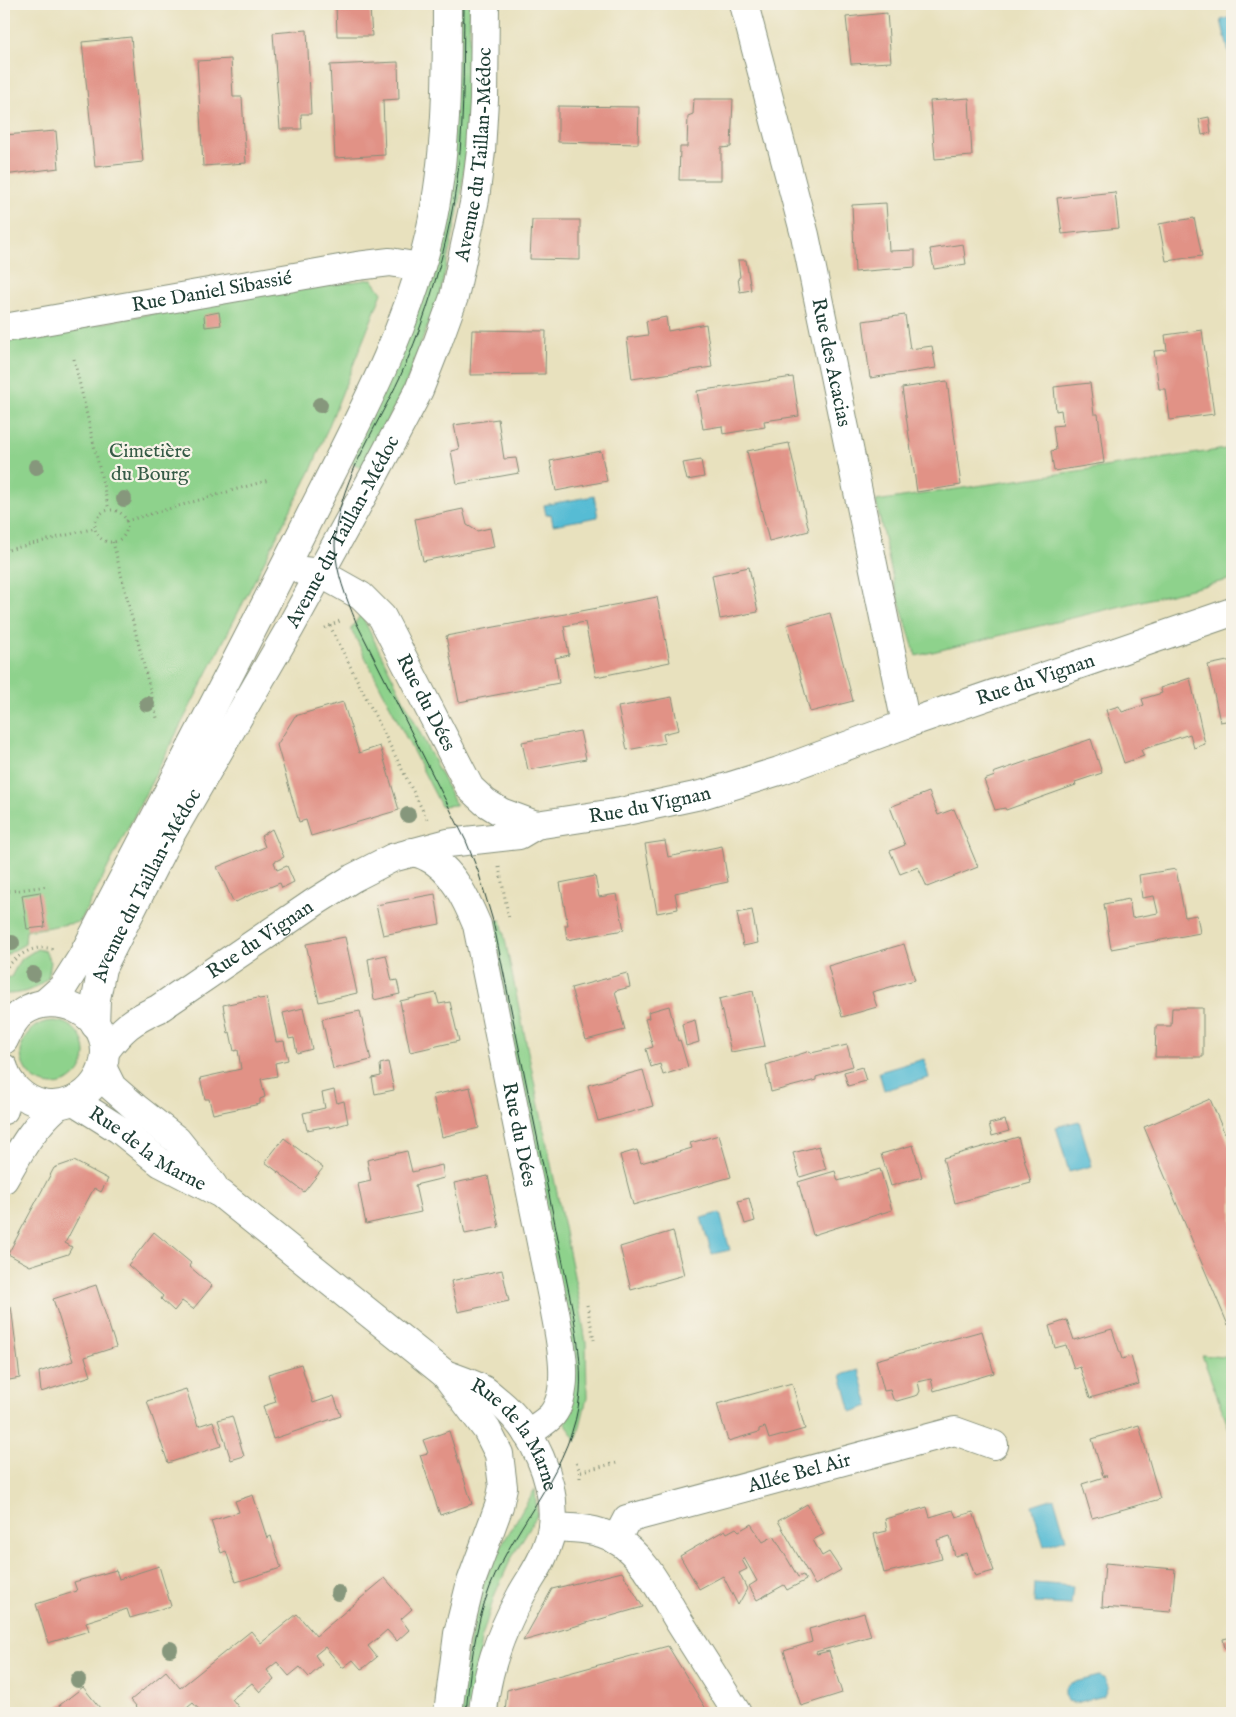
<svg xmlns="http://www.w3.org/2000/svg" width="1236" height="1717" font-family="'IM FELL English',serif">
  <style>
    .green { fill: #8ed28c; stroke: #568860 }
    .water { fill: #56bcd4; stroke: #3a7c84 }
    .building { fill: #e19286 }
    .lines { fill: none; stroke-linecap: round; stroke-linejoin: round }
    .minor-casing { stroke: #848f79; stroke-width: 30 }
    .path { stroke: #848f79; stroke-width: 3; stroke-dasharray: 1 4; stroke-linecap: butt }
    .minor { stroke: #fff; stroke-width: 28 }
    .tram { stroke: #1f3d34; stroke-width: 1 }
    .tree { fill: #86977c }
    .labels { text-anchor: middle; dominant-baseline: central; stroke-width: 4.5; stroke-linejoin: round; paint-order: stroke }
    .street-label { font-size: 20px; fill: #1f3d34; stroke: #f7f3e8 }
    .park-label { font-size: 20px; fill: #355b46; stroke: #f7f3e8 }
  </style>
  <rect width="100%" height="100%" fill="#f7f3e8"/>
  <filter id="ink" filterUnits="userSpaceOnUse"><feTurbulence type="fractalNoise" baseFrequency=".02" numOctaves="2"/><feDisplacementMap in="SourceGraphic" scale="10" xChannelSelector="R" yChannelSelector="G"/><feConvolveMatrix kernelMatrix="1 2 1 2 8 2 1 2 1" color-interpolation-filters="sRGB"/></filter>
  <filter id="wash" filterUnits="userSpaceOnUse"><feTurbulence type="fractalNoise" baseFrequency=".0096" numOctaves="4" result="noise"/><feDisplacementMap in="SourceGraphic" scale="20" xChannelSelector="R" yChannelSelector="G"/><feGaussianBlur stdDeviation="1.12" result="paint"/><feColorMatrix in="noise" values="0 0 0 0 0 0 0 0 0 0 0 0 0 0 0 0 0 1.4 0 .05"/><feComposite in="paint" operator="in"/></filter>
  <g filter="url(#wash)">
    <rect width="100%" height="100%" fill="#e8e1be"/>
    <path class="green" d="M457,4h13l-1,92 -3,52 -5,50 -20,92 -34,91 -43,88 -16,-8 62,-132z
      M372,279l10,14 -70,175 -232,454 -54,9 -1,13 -19,11 -2,4v-617l218,-42z
      M1232,448v131l-316,77 -22,-72 -18,-83z
      M361,614l95,191 -15,1 -90,-177z
      M501,920l79,385 6,38 1,55 -11,44 -10,-19 3,-13 -85,-487z
      M37,949l8,2 6,11 -3,16c-16,13 -24,16 -44,16v-16l7,-1 9,-17z
      M21 1053a32 32 0 1 1 64 0a32 32 0 1 1-64 0Z
      M1202,1355l30,3v79z
      M535,1489l2,26 -26,44 -16,35 -14,46 -9,73h-15l2,-19 22,-106 16,-35z"/>
    <path class="water" d="M1232,17v49l-11,-46z
      M594,496l4,21 -45,8 -2,-11 -5,1 -2,-10z
      M924,1059l5,19 -45,12 -5,-18z
      M1079,1121l13,45 -23,6 -13,-45z
      M720,1213l10,37 -18,4 -11,-36z
      M859,1370l10,36 -18,6 -10,-37z
      M1054,1498l12,41 -22,7 -12,-41z
      M1035,1583l38,3 -2,19 -37,-2z
      M1099,1676l6,3 3,7 -4,10 -29,7 -7,-2 -3,-6v-7l6,-5z"/>
    <g id="blocks">
      <path class="building" d="M336,4h45v3l-11,1 2,28h-35z
        M887,13l4,49 -40,2 -5,-47z
        M307,30l4,84h-10l1,15h-22l-7,-96z
        M131,37l12,125 -48,5 -13,-125z
        M231,59l2,38h9l4,66 -43,3 -6,-105z
        M398,62l1,37 -16,1 2,55 -50,3 -5,-93z
        M969,98l3,58 -37,3 -5,-58z
        M694,99h39l-2,48 -10,1v32h-42l1,-33h7l1,-31 5,-2z
        M558,106l81,1 -1,37 -80,-2z
        M1209,117l2,16 -9,2 -3,-16z
        M56,131l3,37 -55,7v-40z
        M1115,192l4,36 -57,6 -5,-36z
        M886,203l3,48 26,-1v17l-60,5 -3,-67z
        M1194,218l8,38 -36,5 -7,-37z
        M532,220h48v40l-50,-1z
        M963,244l3,20 -32,5 -4,-20z
        M738,260h8l5,30 -11,2 -2,-14 2,-1z
        M219,312l2,13 -16,2 -1,-12z
        M905,315l5,34 22,-3 4,22 -66,10 -7,-57z
        M666,317l2,14 38,-7 6,43 -80,12 -5,-41 21,-3 -2,-14z
        M472,330l74,1 -1,43 -75,1z
        M1202,330l12,84 -44,6 -4,-31h-7l-5,-38 13,-1 -2,-15z
        M793,377l6,39 -35,5 1,6 -42,7 -1,-8 -19,3 -6,-38z
        M947,381l14,104 -44,7 -15,-104z
        M1090,383l4,31h4l6,49 -50,8 -3,-20 5,-1 -3,-24 10,-1 -2,-15 -5,1 -2,-24z
        M498,419l6,40 12,-1 3,15 -62,11 -6,-33 8,-2 -5,-24z
        M789,443l20,88 -40,10 -22,-90z
        M601,451l6,30 -51,10 -6,-30z
        M701,460l3,17 -17,3 -4,-17z
        M463,509l4,16 10,6 13,-3 4,19 -71,14 -8,-42z
        M749,567l9,45 -38,7 -8,-44z
        M657,597l13,65 -74,15 -11,-55 -21,4 5,29 -14,3 4,25 -100,19 -13,-66z
        M830,613l23,88 -43,11 -23,-87z
        M1232,660v60l-12,2 -12,-57z
        M1190,678l15,66 -11,4 -4,-14 -49,16 3,6 -20,7 -18,-53 13,-4 3,6 22,-7 -2,-6 20,-6 -2,-5z
        M672,697l7,33 -16,4 2,9 -38,7 -9,-43z
        M343,702l16,51 21,-7 19,64 -88,26 -5,-16 -7,2 -22,-77 18,-29z
        M580,731l6,28 -58,11 -6,-28z
        M1091,739l11,34 -27,9 1,3 -70,25 -1,-2 -10,2 -11,-30 11,-4 -2,-3z
        M929,792l9,23 16,-6 24,58 -51,20 -9,-20 -18,7 -10,-23 15,-6 -15,-38z
        M272,829l12,28 -10,5 3,8 10,-4 7,16 -12,6 -2,-5 -28,11 -16,8 -3,-1 -16,-34 48,-20 -4,-11z
        M665,841l3,16 54,-11 6,36 -53,11 3,16 -21,4 -12,-69z
        M1176,869l9,48 12,-2 3,18 -89,16 -7,-45 25,-5 3,19 26,-5 -4,-17 -12,2 -3,-23z
        M595,876l4,21 18,-3 7,36 -57,10 -2,-15h3l-8,-42z
        M40,892l5,35 -18,2 -5,-34z
        M435,894l5,30 -57,11 -7,-30z
        M752,910l6,33 -15,3 -6,-33z
        M345,937l12,56 -38,9 -13,-58z
        M904,944l11,36 -43,12 5,15 -35,10 -14,-51z
        M386,955l6,26 5,-1 3,14 -26,6 -6,-41z
        M627,973l3,14 -15,4 10,39 -39,10 -15,-52z
        M753,991l12,55 -34,6 -12,-53z
        M436,993l3,11 11,-2 9,39 -49,11 -10,-51z
        M258,998l1,1 8,-1 9,44 8,-1 4,19 -13,3 2,13 -16,3 4,18 -5,2v5l-47,10 -4,-15h-4l-5,-21 41,-9 -3,-19 -4,1 -4,-19 -2,1 -5,-28z
        M669,1006l9,35 2,-1 8,27 -25,8 -3,-11 -9,3 -5,-18 7,-2 -8,-28 4,-1 -1,-6z
        M303,1008l9,41 -15,4 -3,-15 -5,1 -6,-26z
        M1172,1008h31v49h-48l1,-31h15z
        M360,1011l11,49 -38,9 -11,-50z
        M695,1020l4,22 -13,4 -4,-22z
        M847,1045l6,21 -37,11v3l-45,12 -5,-27 44,-14 1,2z
        M388,1062l6,28 -19,4 -3,-16 9,-2 -1,-12z
        M862,1067l4,14 -18,5 -4,-14z
        M643,1070l10,36 -55,15 -10,-36z
        M470,1087l9,41 -37,9 -9,-42z
        M334,1090l3,13 7,-2 4,22 -18,5 -1,-2 -22,4 -4,-17 22,-5 -3,-15z
        M1210,1099l22,52v174h-4l-84,-198z
        M1005,1120l4,11 -17,5 -3,-12z
        M719,1135l12,42 -98,28 -13,-50 17,-5 4,13 51,-15 -2,-5z
        M1018,1137l13,46 -76,20 -12,-45z
        M284,1138l39,30 -19,24 -39,-30z
        M913,1145l9,32 -31,9 -10,-32z
        M819,1146l7,23 -26,8 -7,-24z
        M407,1151l5,21 30,-7 2,13 -29,7 6,27 -55,12 -8,-40 13,-3 -4,-21z
        M74,1161l34,18 -7,13 -7,-4 -29,55 7,4 -4,7 -38,12 -22,-12 46,-86z
        M880,1169l12,41 -79,25 -15,-53 37,-11 3,10z
        M488,1176l11,51 -34,7 -11,-51z
        M749,1198l6,23 -10,3 -7,-23z
        M673,1231l11,44 -53,15 -11,-43z
        M154,1232l37,31 -2,3 23,20 -19,23 -11,-8 -8,10 -13,-12 2,-3 -35,-31z
        M502,1270l7,31 -51,11 -7,-31z
        M96,1285l20,62 -31,10 6,19 -50,16 -2,-20 34,-11 -20,-62z
        M11,1306l9,72 -16,3v-74z
        M1067,1320l7,20 38,-11 10,30 9,-3 8,28 -49,14 -10,-31 -6,2 -8,-24 -11,3 -6,-22z
        M982,1331l12,42 -60,18 -3,-12 -13,3 2,9 -2,4 -21,6 -4,-2 -3,-9 -6,1 -8,-31z
        M301,1364l12,39 21,-7 7,20 -68,23 -10,-33 13,-4 -8,-28z
        M792,1383l13,46 -36,10 -4,-12 -6,2v3l-31,9 -11,-37z
        M186,1389l12,37 15,-5 8,25 -53,17 -21,-62z
        M232,1416l12,40 -13,4 -13,-40z
        M1139,1425l21,74 -68,19 -10,-34 25,-8h-4l-11,-37z
        M449,1431l23,73 -32,11 -20,-60 8,-2 -5,-13z
        M253,1495l14,43 4,-2 10,32 -45,14 -10,-31 -5,2 -10,-32 28,-9 -4,-11z
        M807,1504l17,30 -11,6 9,16 7,-4 12,18 -26,15 -37,-64z
        M927,1507l3,10 23,-7 3,7 17,-5 21,59 -19,5 -8,-23 -12,3 -5,-20 -13,4 5,19 -58,14 -10,-39 13,-3 -2,-12z
        M751,1524l12,18 11,-6 24,41 5,-2 3,5 -19,10 -3,-5 -27,15 -8,-14 8,-5 -13,-23 -2,2 5,9 -8,4 8,16 -9,16 -15,-29 -24,13 -19,-33 45,-26 2,3 9,-5 3,3z
        M1105,1563l70,6 -4,43 -69,-5z
        M159,1566l12,40 -41,12 -3,-9 -41,13 3,9 -41,12 -12,-39 41,-13 -3,-9 42,-12 3,9z
        M622,1572l21,35 -120,34 29,-52z
        M385,1578l27,31 -11,10 8,11 -12,11 -10,-11 -9,8 -10,8 9,11 -12,10 -4,2 -8,-9 -9,7h-2l-17,-20 -10,8 7,10 -13,12 -9,-10 -11,9 -12,-14 -10,8 7,10 -14,12 -8,-9 -20,16 8,10 -5,4h-15l-2,-2 -3,2h-13l-9,-10 -11,9 1,1h-41l-11,-13 35,-29 14,17 71,-57 10,12 36,-29 19,22z
        M864,1613l7,23 -55,16 1,2 12,-3 13,42 -41,13 -17,-55 28,-9 -3,-13z
        M1232,1637v9l-7,2 -2,-9z
        M668,1646l40,66 -203,1 2,-23z
        M83,1687l21,26h-54l15,-12z"/>
    </g>
  </g>
  <g filter="url(#ink)">
    <use href="#blocks" fill-opacity="0" stroke="#848f79" stroke-width="1"/>
    <g class="lines">
      <g class="minor-casing">
        <g id="minor">
          <path id="s1" d="M744,4l61,231 101,489"/>
          <path id="s2" d="M4,328l353,-62 33,-4 30,5"/>
          <path id="s3" d="M303,571l17,2 41,23 21,21 88,171 15,14 16,10 35,13"/>
          <path id="s4" d="M412,852c5,1 10,2 15,5 25,11 40,44 50,68l78,387c5,28 17,78 -3,103 -6,7 -17,13 -25,19"/>
          <path d="M45,1003l18,-16 19,-30c76,-146 153,-291 227,-439 46,-92 98,-185 121,-286 17,-75 17,-152 17,-228"/>
          <path id="s5" d="M95,1025l1,-26 6,-31 63,-124 125,-216 84,-153 45,-85 18,-46 17,-47 21,-98 6,-48 3,-51 1,-96"/>
          <path d="M4,1040c5,-10 9,-21 19,-28 32,-22 82,0 82,40 -1,46 -55,71 -88,38 -6,-6 -11,-13 -13,-22"/>
          <path id="s6" d="M105,1051c18,-23 26,-30 53,-42l157,-107 38,-24 39,-20 56,-15 71,-8 17,-10 85,-13 84,-18 74,-23 127,-47 326,-112"/>
          <path d="M103,1069l9,18 24,21 41,32 36,45"/>
          <path id="s7" d="M74,1101l46,29 41,33 60,31 224,180c13,5 27,9 39,16 5,3 10,8 15,12 34,28 58,79 53,124 -1,10 -5,21 -9,30 -5,13 -15,26 -22,39 -20,37 -35,76 -38,118"/>
          <path d="M4,1110l7,-27"/>
          <path d="M4,1179c16,-28 28,-51 53,-73"/>
          <path d="M445,1374l42,56 12,24 4,33 -4,19 -28,76 -13,52 -10,79"/>
          <path d="M552,1527c22,1 43,1 63,12 30,17 47,55 65,84 19,30 38,60 57,90"/>
          <path id="s8" d="M616,1540l11,-21 328,-88 39,14"/>
        </g>
      </g>
      <path class="path" d="M74,359l35,151
        M95 526a16 16 0 1 1 32 0a16 16 0 1 1-32 0Z
        M126,521l143,-41
        M113,542l44,176
        M4,551l91,-23
        M330,626l97,193
        M325,628l17,-8
        M499,867l10,52
        M4,892l44,-6
        M4,970c14,-15 28,-26 49,-21
        M587,1305l7,35
        M576,1463l4,8v9
        M581,1471l36,-8"/>
      <use href="#minor" class="minor"/>
      <path class="tram" d="M464,4c-1,65 1,132 -10,196 -5,29 -12,58 -20,85 -9,31 -21,63 -34,92 -23,50 -66,113 -65,169 1,27 11,51 21,76l110,219 12,30 15,50 79,386c5,28 10,57 8,86 -6,73 -64,129 -90,194 -16,41 -20,83 -24,126"/>
    </g>
    <g class="tree">
      <circle cx="320" cy="405" r="8"/>
      <circle cx="36" cy="467" r="8"/>
      <circle cx="124" cy="499" r="8"/>
      <circle cx="147" cy="704" r="8"/>
      <circle cx="408" cy="815" r="8"/>
      <circle cx="12" cy="943" r="8"/>
      <circle cx="33" cy="974" r="8"/>
      <circle cx="338" cy="1593" r="8"/>
      <circle cx="170" cy="1649" r="8"/>
      <circle cx="78" cy="1680" r="8"/>
    </g>
  </g>
  <g class="labels">
    <g class="street-label">
      <text stroke="none"><textPath href="#s5" startOffset="961">Avenue du Taillan-Médoc</textPath></text>
      <text stroke="none"><textPath href="#s2" startOffset="211">Rue Daniel Sibassié</textPath></text>
      <text stroke="none"><textPath href="#s1" startOffset="369">Rue des Acacias</textPath></text>
      <text stroke="none"><textPath href="#s5" startOffset="556">Avenue du Taillan-Médoc</textPath></text>
      <text stroke="none"><textPath href="#s6" startOffset="1018">Rue du Vignan</textPath></text>
      <text stroke="none"><textPath href="#s3" startOffset="190">Rue du Dées</textPath></text>
      <text stroke="none"><textPath href="#s6" startOffset="612">Rue du Vignan</textPath></text>
      <text stroke="none"><textPath href="#s5" startOffset="151">Avenue du Taillan-Médoc</textPath></text>
      <text stroke="none"><textPath href="#s6" startOffset="192">Rue du Vignan</textPath></text>
      <text stroke="none"><textPath href="#s4" startOffset="316">Rue du Dées</textPath></text>
      <text stroke="none"><textPath href="#s7" startOffset="88">Rue de la Marne</textPath></text>
      <text stroke="none"><textPath href="#s7" startOffset="559">Rue de la Marne</textPath></text>
      <text stroke="none"><textPath href="#s8" startOffset="202">Allée Bel Air</textPath></text>
    </g>
    <g class="park-label">
      <text x="150" y="451">Cimetière<tspan x="150" dy="23">du Bourg</tspan></text>
    </g>
  </g>
  <rect width="1236" height="1717" fill="none" stroke="#f7f3e8" stroke-width="20"/>
</svg>
